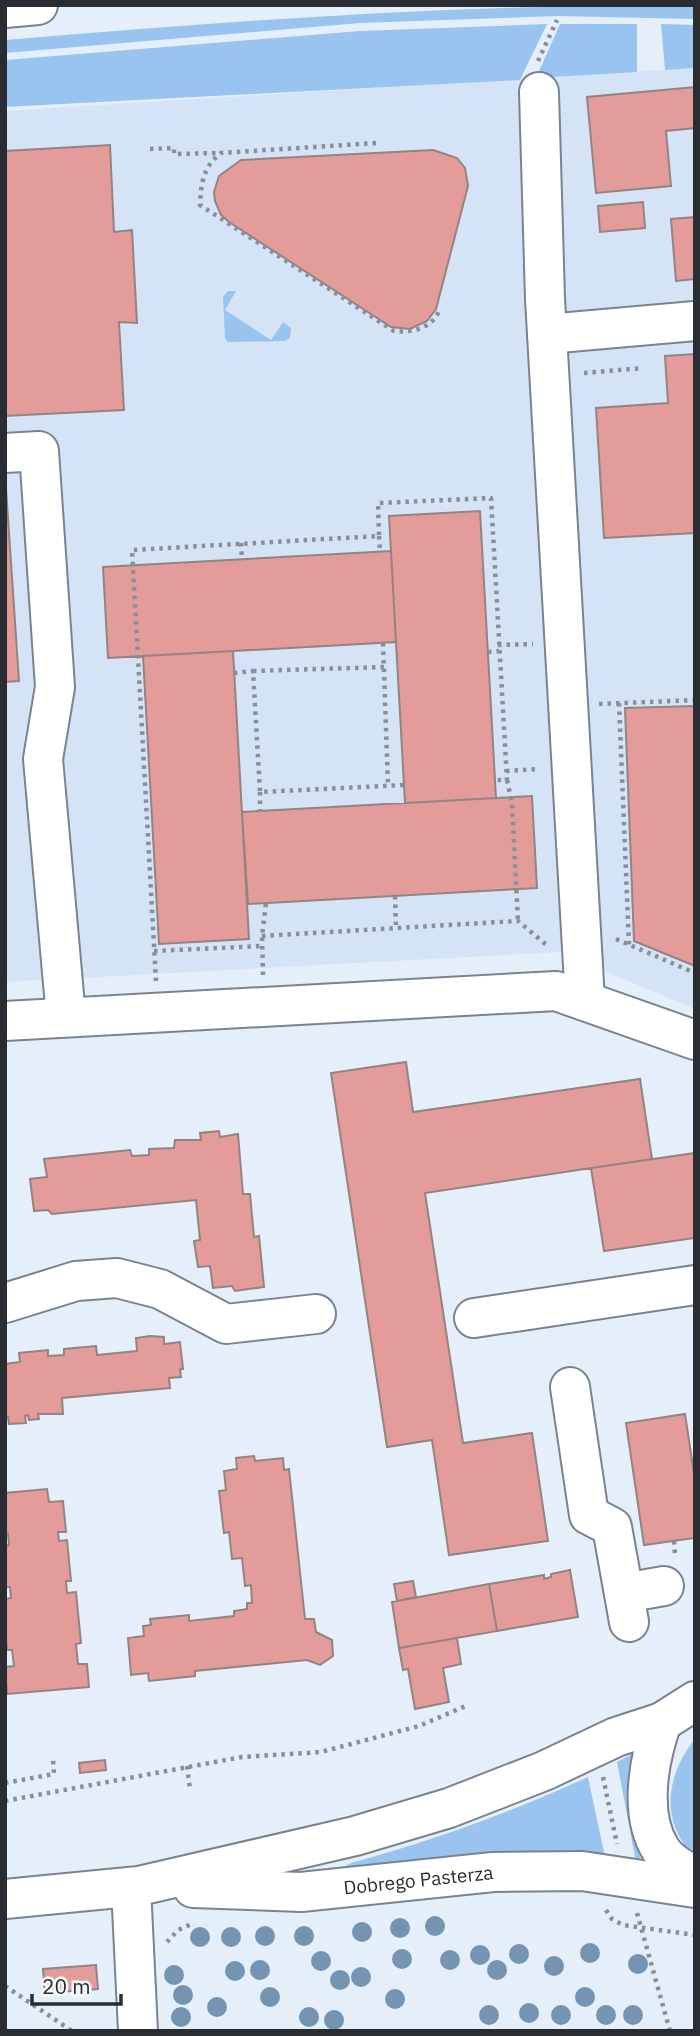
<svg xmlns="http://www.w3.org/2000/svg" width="700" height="2036" font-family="'IBM Plex Sans',sans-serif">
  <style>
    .built { fill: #d4e4f6 }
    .green { fill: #9ac4f0 }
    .building { fill: #e39c9a; stroke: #938382; stroke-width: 2 }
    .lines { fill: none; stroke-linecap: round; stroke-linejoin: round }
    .minor-casing { stroke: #7a838e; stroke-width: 42 }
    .major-casing { stroke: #7a838e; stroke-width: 42 }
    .path { stroke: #889097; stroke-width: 4.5; stroke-dasharray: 3.5 5; stroke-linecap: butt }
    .minor { stroke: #fff; stroke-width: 38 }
    .major { stroke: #fff; stroke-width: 38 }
    .tree { fill: #7494b2 }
    .labels { text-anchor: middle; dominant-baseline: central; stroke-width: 6; stroke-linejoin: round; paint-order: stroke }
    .street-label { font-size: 19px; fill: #292d31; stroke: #f8fbfd }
  </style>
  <rect width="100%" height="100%" fill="#e4effa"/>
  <path class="built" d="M695,68v941l-136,-57 -554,30v-871z"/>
  <path class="green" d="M695,6v13l-138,-3 -197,7 -355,30v-13c230,-19 459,-37 690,-34z
    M547,24l-27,56 -515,27v-47l355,-29z
    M560,24h77v48l-101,6z
    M661,24l34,1v43l-30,2z
    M228,291h8l-11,19 46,30 12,-18 8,6 -1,10 -5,3 -57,1 -3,-4 -2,-41z
    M695,1739v118c-36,-35 -29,-82 0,-118z
    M636,1752c-8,49 -9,62 6,110h-6l-19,-100z
    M588,1777l17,80 -260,16v-7l6,-3c83,-23 158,-50 237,-86z"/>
  <path class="building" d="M695,87v41l-29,3 5,55 -75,7 -9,-96z
    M110,145l4,87 18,-2 5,93 -18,-1 5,88 -119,6v-265z
    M433,150l24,8 8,10 3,18 -32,123 -9,12 -17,8 -19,-2 -162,-105 -8,-7 -6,-14 -1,-9 5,-16 22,-16z
    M643,202l2,26 -45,4 -2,-26z
    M695,217v62l-19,2 -5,-62z
    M695,354v179l-91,5 -8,-130 72,-5 -3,-47z
    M5,474l14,207 -14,1z
    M480,511l16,287 -91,5 -16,-287z
    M391,551l5,91 -288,16 -5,-91z
    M233,651l16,288 -90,5 -16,-288z
    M695,706v260l-61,-25 -9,-233z
    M532,796l5,92 -289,16 -6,-92z
    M406,1062l7,50 227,-33 12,80 -227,34 38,250 69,-10 16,108 -99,14 -17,-115 -45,7 -56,-374z
    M219,1131l1,6 18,-3 5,60h7l4,43 5,-1 5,51 -29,4 -3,-5 -19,2 -3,-22 -12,1 -4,-26 6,-1 -4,-40 -144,14 -4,-4 -14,1 -4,-32 17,-2 -3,-18 86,-9 2,6 17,-1v-6l25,-1 1,-8h26l-1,-7z
    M695,1153v85l-91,13 -13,-83z
    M150,1336l14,1v7l16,-2 3,27h-3l1,8 -12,1 1,10 -108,10 1,16h-25l1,5 -10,1 -1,-5 -3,1 1,7 -17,1 -1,-7h-3v-53l15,-2 -1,-9 29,-3v6l16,-1v-6l32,-3 1,9 40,-4 -1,-13z
    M685,1414l10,66v58l-51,7 -18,-122z
    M254,1456l1,5 28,-3 1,12 5,-1 16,150h9l2,13 16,8 1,16 -13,9 -13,-5 -112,11v5l-46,5 -1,-8 -17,2 -3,-37 16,-2 -1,-10 8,-1 -1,-6 39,-4v6l45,-5v-5l13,-2v-6h5l-1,-18 -6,1 -3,-28 -10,1 -3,-27 -5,1 -5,-42 7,-1 -2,-19 13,-2 -1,-11z
    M47,1489l2,13 14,-1 3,31h-8l1,9 8,-1 4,41h-5l1,12 9,-1 5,51 -5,1 2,20h9l2,23 -82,7 -2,-27 9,-1 -2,-16h-5l-2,-22v-29l6,-1 -1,-11h-5v-41l4,-1 -1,-11h-3v-41z
    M570,1570l8,47 -81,14 -8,-47 55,-9v4l7,-2v-3z
    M413,1581l3,16 -19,4 -3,-17z
    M489,1584l8,47 -98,17 -7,-46z
    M457,1638l4,26 -18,4 6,34 -34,7 -7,-40 -5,1 -4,-22z
    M105,1760l1,10 -26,3 -1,-10z
    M96,1965l2,24 -53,4 -2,-24z"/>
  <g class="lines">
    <g class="minor-casing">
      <g id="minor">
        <path d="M539,92l6,207 40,702"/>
        <path d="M547,334l148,-13"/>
        <path d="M5,453l34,-2 16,236 -12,72 23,258"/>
        <path d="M5,1021l551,-30 139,49"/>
        <path d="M5,1303l71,-22 41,-3 43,11 66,35 90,-10"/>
        <path d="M474,1318l221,-33"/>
        <path d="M570,1387l19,128 23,12 17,95"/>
        <path d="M624,1593l40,-7"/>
        <path d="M662,1722c-13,37 -24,92 -1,128 8,12 21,19 34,26"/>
        <path d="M131,1887l7,144"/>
        <path id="s1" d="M193,1888l108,4 192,-20 89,-1 113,17"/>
        <path d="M5,1899l134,-13 216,-50 94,-28 95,-37 72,-34 46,-15 33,-21"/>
      </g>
    </g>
    <g class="major-casing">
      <path id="major" d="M5,8l33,-3"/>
    </g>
    <path class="path" d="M538,61l19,-41
      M376,143l-155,10c-18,14 -20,30 -21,52l194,126c19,2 40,-3 46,-23
      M150,149l24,-1v6l46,-1
      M584,373l59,-5
      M379,536l1,15
      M241,543l1,16
      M383,643l5,142
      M498,645l35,-1
      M488,652l11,-1
      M253,671l131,-4
      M234,673l19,-2 7,121 144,-7
      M619,703l10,242
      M599,704l96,-4
      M506,771l34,-2
      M507,780l5,23 6,118
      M260,792v19
      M395,896l1,32
      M262,936l256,-15 31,26
      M616,939l79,34
      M154,951l108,-5
      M263,975l-1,-39 4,-33
      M156,981l-24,-431 247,-14 -1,-33 113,-5 16,282h-12
      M674,1541l1,13
      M187,1766l3,23
      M603,1777l14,67
      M5,1783l49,-9 -1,-15
      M5,1801l237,-44 79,-5 98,-26 49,-21
      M606,1910l6,9 11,6 72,10
      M637,1913l33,118
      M167,1942l11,-12 16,-7
      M5,1986l67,45"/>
    <use href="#minor" class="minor"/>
    <use href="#major" class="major"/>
  </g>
  <g class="tree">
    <circle cx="435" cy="1926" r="10"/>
    <circle cx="400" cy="1928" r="10"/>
    <circle cx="362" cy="1932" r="10"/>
    <circle cx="265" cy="1936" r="10"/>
    <circle cx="304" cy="1936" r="10"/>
    <circle cx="200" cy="1937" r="10"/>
    <circle cx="231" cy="1937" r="10"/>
    <circle cx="590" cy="1953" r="10"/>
    <circle cx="519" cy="1954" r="10"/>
    <circle cx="480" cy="1955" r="10"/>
    <circle cx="402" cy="1959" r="10"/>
    <circle cx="450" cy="1960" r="10"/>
    <circle cx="321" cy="1961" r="10"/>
    <circle cx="638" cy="1964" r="10"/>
    <circle cx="554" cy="1966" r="10"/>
    <circle cx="260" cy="1970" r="10"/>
    <circle cx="497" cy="1970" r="10"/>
    <circle cx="235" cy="1971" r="10"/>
    <circle cx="174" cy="1975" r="10"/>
    <circle cx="361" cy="1977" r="10"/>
    <circle cx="340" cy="1980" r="10"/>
    <circle cx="183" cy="1995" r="10"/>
    <circle cx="270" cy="1997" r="10"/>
    <circle cx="585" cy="1997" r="10"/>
    <circle cx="395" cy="1999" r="10"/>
    <circle cx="217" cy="2007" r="10"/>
    <circle cx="529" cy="2013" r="10"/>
    <circle cx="489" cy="2015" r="10"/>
    <circle cx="561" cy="2015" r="10"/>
    <circle cx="606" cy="2015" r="10"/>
    <circle cx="633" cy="2015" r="10"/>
    <circle cx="181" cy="2017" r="10"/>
    <circle cx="309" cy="2017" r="10"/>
    <circle cx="334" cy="2020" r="10"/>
  </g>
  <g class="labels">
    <g class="street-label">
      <text stroke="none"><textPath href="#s1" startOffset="226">Dobrego Pasterza</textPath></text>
    </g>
  </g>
  <rect width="700" height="2036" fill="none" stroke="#292d31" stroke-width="14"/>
  <path d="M32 1994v10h89v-10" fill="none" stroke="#292d31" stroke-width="3.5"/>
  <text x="42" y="1994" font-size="21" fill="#292d31" stroke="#f8fbfd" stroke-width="5" paint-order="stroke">20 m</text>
</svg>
